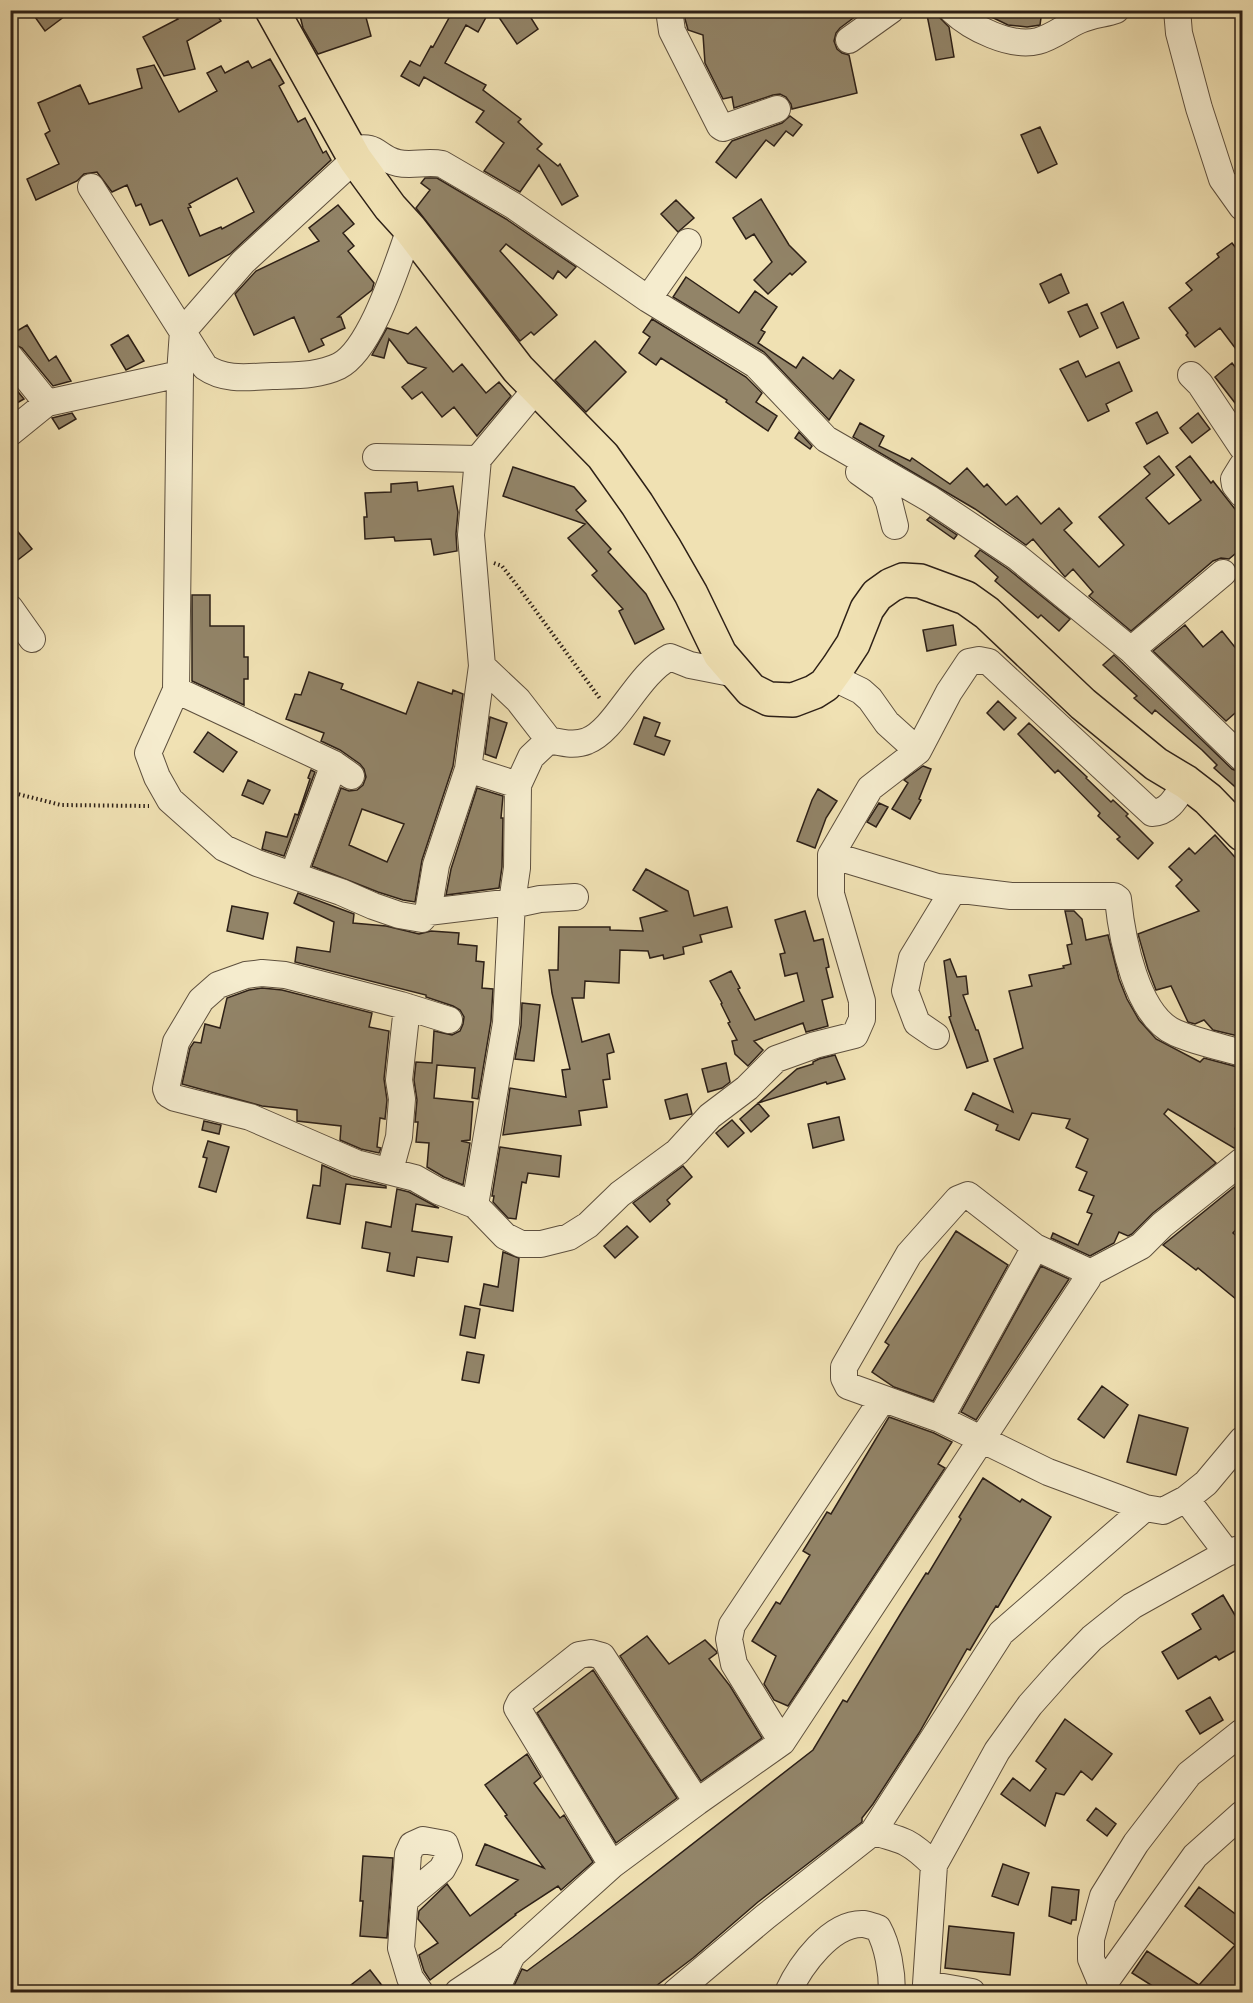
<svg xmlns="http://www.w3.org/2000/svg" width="1253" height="2003" font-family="'Gentium Book Plus',serif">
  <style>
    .building { fill: #928468; stroke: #2d2017; stroke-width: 1.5; fill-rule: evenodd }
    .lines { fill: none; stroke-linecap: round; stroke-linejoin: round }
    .minor-casing { stroke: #5e503e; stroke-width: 28 }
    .highway-casing { stroke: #2d2017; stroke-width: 36 }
    .path { stroke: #2d2017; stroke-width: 4; stroke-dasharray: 1.5 3; stroke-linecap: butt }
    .minor { stroke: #f5ecce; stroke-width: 26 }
    .highway { stroke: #f0e1b3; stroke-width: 33 }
  </style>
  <rect width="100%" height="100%" fill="#f0e1b3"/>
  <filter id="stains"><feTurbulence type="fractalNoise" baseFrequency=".00333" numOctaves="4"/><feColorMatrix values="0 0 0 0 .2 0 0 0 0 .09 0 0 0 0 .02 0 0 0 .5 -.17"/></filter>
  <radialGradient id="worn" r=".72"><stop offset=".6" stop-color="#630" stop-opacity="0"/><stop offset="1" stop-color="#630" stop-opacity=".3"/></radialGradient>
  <path class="building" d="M30,10h43l-28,21z
    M188,10h26l7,11 -34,20 8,28 -31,7 -21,-39 35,-18 -1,-1z
    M315,10h49l7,26 -53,18 -15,-26 -3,-12z
    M439,10h51l-12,22 -12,-7 -21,38 41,22 -3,5 38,29 -3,3 24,22 -5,5 21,17 2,-2 18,32 -16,9 -23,-40 -19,27 -36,-21 20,-28 -28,-21 8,-11 -60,-34 -5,9 -18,-10 9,-15 10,5 11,-20 2,1 17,-31z
    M494,10h32l12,19 -21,15z
    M688,10h176l-24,18 -4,5 -2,8 3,8 5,4 7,2 8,38 -65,16 -1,-5 -5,-7 -6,-3 -7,1 -39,13 -2,-11 -9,2 -18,-36 -2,-28 -15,-5 -1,-4 -2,-7z
    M926,10h11l1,6 11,11 5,30 -18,3z
    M977,10h65l-2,15 -13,2 -19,-2z
    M270,59l14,24 -5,3 19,36 7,-4 18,35 3,-2 5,9 -101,94 -41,22 -27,-56 -12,5 -9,-21 -5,2 -9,-21 -15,7 -15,-20 -13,2 -7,7 -41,19 -9,-21 32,-15 -14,-30 5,-3 -12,-28 42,-18 9,19 53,-16 -5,-19 17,-4 25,47 38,-21 -10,-18 14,-7 4,7 23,-12 4,7zM237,178l17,34 -32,17 -1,-2 -21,9 -12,-28 3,-1 -2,-3z
    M790,116l12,9 -9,11 -7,-5 -12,15 -8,-6 -30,38 -20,-16 16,-21 50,-18z
    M1040,127l17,37 -19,9 -17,-38z
    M425,178h12l69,41 70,48 -10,11 -8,-7 -5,8 -47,-35 -6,7 57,64 -23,20 -3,-3 -11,9 -104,-133 14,-18 -9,-7z
    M761,199l28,46 17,17 -14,13 -2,-2 -22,21 -14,-14 18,-18 -18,-28 -8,5 -13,-21z
    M676,200l18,18 -16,14 -17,-18z
    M338,205l16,19 -11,9 11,13 -6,5 26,32 -2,7 -34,27h3l4,11 -24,11 3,6 -15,7 -15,-35 -40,18 -19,-41 21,-23 63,-30 -10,-13z
    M1232,243l10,13v101l-22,-29 -25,19 -9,-12 2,-2 -19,-25 23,-18 -6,-7 33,-26 -2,-3z
    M1061,274l8,19 -20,10 -9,-19z
    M686,277l53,36 16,-22 22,16 -16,23 4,2 -7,11 38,25 7,-11 30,22 7,-9 14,10 -25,40 -65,-68 -91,-55z
    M1123,302l16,36 -22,10 -16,-35z
    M1087,304l11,24 -18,9 -12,-25z
    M652,319l94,58 16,16 -6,9 21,14 -9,15 -42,-29 1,-2 -66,-42 -5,7 -17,-12 11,-16 -7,-5z
    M27,325l22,36 7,-5 15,25 -18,5 -31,-38 -12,-6v-7z
    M416,327l37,45 9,-8 24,29 13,-11 12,14 -34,40 -23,-29 -12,10 -20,-25 -10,7 -10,-12 24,-19 -18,-5 -19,-24 -5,19 -12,-3 15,-27 21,6z
    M128,335l16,26 -18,9 -15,-25z
    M595,341l31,31 -40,40 -31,-32z
    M1078,361l8,16 33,-15 13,29 -26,13 3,7 -21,10 -28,-52z
    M1232,363l10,13v36l-27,-35z
    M10,382l14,17 -14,8z
    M1157,412l11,21 -21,11 -11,-21z
    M72,413l4,6 -17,10 -7,-11z
    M1198,413l12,16 -18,14 -12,-15z
    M860,423l24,13 -5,10 31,15 2,-3 38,26 17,-16 17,19 3,-3 19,21 11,-9 24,28 18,-16 13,15 -8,7 35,37 25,-22 -25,-28 51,-43 -6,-7 15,-11 15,19 -28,23 23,26 32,-24 -25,-33 14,-11 21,27 2,-2 29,37v30l-13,11 -8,-1 -8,3 -82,70 -42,-35 4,-4 -20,-23 -8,8 -32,-38 -7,6 -51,-36 -122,-72z
    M799,432l13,14 -2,3 -15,-11z
    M513,467l61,20 12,14 -10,9 35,39 -3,3 38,42 18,35 -29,15 -16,-33 4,-2 -31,-34 5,-4 -29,-33 17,-14 -82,-28z
    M417,482l1,9 35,-5 5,26 -2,22 1,17 -23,4 -3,-16 -36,2 -1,-4 -29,2 -1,-22h3l-2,-24 26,-1v-8z
    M930,517l27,18 -3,4 -27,-19z
    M10,522l22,27 -22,17z
    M980,550l28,19 62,50 -11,12 -18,-16 -3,3 -43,-37 3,-4 -23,-21z
    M192,595h18v31h34v31h4v22h-4v26l-52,-24z
    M953,625l3,20 -29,6 -4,-21z
    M1185,625l18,22 19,-16 20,25v51l-16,14 -73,-70z
    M1114,655l118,114 10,4v20l-28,-25 3,-3 -15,-15 -47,-40 -3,4 -18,-16 3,-2 -34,-31z
    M309,672l34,12 -2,5 65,25 12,-32 34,12 1,-4 10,4 -10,72 -31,94 -7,42 -12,-2 -25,-8 -66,-26 29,-78 8,3 8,-1 6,-5 3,-8 -2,-8 -4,-5 -20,-14 -19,-9 3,-8 -38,-14 9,-25 6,1zM362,809l42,15 -17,38 -38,-17z
    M998,701l18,17 -12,12 -17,-17z
    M490,717l17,6 -11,35 -11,-4z
    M644,717l16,6 -5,13 15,5 -6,14 -30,-11z
    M1029,723l58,54 -1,1 25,24 2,-2 15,14 -2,2 27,27 -15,16 -21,-20 3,-2 -22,-21 2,-3 -42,-43 -3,3 -37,-39z
    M208,732l29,20 -14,20 -29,-20z
    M923,766l8,3 -12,30 2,1 -11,19 -18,-10 16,-26 -4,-3z
    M311,770l4,2 -31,84 -22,-7 4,-17 21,5 8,-23 3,1 12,-36 -2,-1z
    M248,780l22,10 -7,14 -21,-9z
    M477,788l26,8 -2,22h2l-1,49 -3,21 -53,7 5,-26z
    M818,789l19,12 -11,17 -11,30 -18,-7 15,-41z
    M879,803l9,4 -12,20 -9,-5z
    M1215,835l27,30v167l-4,4 -25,-6 -9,-10 -9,4 -7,-2 -17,-36 -15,4 -8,-21 -10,-35 61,-23 -23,-25 6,-6 -13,-13 20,-19 6,6z
    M646,869l42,22 6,25 33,-9 5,20 -32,8 2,7 -19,5 1,7 -20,5 -1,-4 -13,3 -2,-7 -28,-1 -1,33 -34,-2 -1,17h-12l10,44 27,-8 5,18 -7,2 3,25 -7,1 4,27 -28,4 2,14 -78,10 7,-47 56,9 -4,-27 8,-1 -18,-76 -3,-23h9l1,-43h51v3l33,1 -3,-13 27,-7 -34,-21z
    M298,893l56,21 -1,9 33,3 33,8 12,-3 28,2 -1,11 19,2 -1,15 8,1 -2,26 11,1 -2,32 -13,78 -6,-1 3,-30 -38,-3 -3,33 39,4 -3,38 -9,1 9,2 -7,42 -19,-8 -17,-10 2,-24 -13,-1 2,-20h-3l2,-22 -3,-20 2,-18 16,1 2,-32 18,4 8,-4 3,-7 1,-7 -4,-7 -7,-4 -27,-9v-2l-131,-33 2,-15 33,5 4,-30 -40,-19z
    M232,906l36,7 -5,26 -36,-8z
    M805,911l9,30 9,-2 6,28 -3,1 7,29 -11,3 6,26 -22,6 -3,-9 -49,18 9,9 -15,16 -13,-12 -3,-13 5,-1 -9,-17 2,-1 -9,-18 1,-1 -12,-22 21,-10 9,17 -2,1 17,31 49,-19 -7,-28 -12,3 -5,-22 5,-1 -10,-33z
    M1065,911h9l8,8 4,21 22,-5 11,44 8,20 12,21 17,19 44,23 4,-4 37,10 1,2v40l-7,19 7,5v12l-8,2 -66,-39 -4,5 52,49 -63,50 -21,21 -4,2 -9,-4 -5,11 -24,13 -39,-18 2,-5 25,12 14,-31 -5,-2 7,-16 -15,-6 8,-18 -11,-5 12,-28 -22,-11 4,-9 -38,-6 -13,27 -23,-10 2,-5 -33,-15 8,-17 40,19 -19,-53 29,-11 -14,-57 23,-5 -3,-11 35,-7 -1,-2 8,-2 -4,-19 5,-1z
    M950,959l7,18 9,-1 2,18 -5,1 13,35h2l10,31 -21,7 -18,-51 2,-1 -7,-55z
    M262,988l20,2 90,23 -3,14 20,4 -5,48 3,21 -2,19 -5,-1 -3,29 4,1 -2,5 -18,-4 -21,-9 1,-14 -44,-5v-11l-35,-4 -80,-22 8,-36 4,-6 7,1 4,-19 15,4 7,-30 22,-8z
    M522,1003l18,2 -6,56 -19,-2 6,-33z
    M835,1055l10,24 -18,5 -1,-2 -68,21 11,13 -18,16 -11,-13 57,-50 16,-5v-2l6,-3z
    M726,1063l4,19 -8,6 -14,4 -6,-23z
    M687,1094l5,20 -22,5 -5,-19z
    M839,1117l5,23 -31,8 -5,-24z
    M732,1120l12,13 -16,14 -12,-14z
    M204,1121l17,4 -2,9 -17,-4z
    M208,1141l21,6 -13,45 -17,-5 8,-29 -4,-1z
    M500,1147l61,9 -2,21 -31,-4 -2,10 -4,-1 -6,37 -8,-1 -15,-16 1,-6h-2z
    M322,1165l30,13 34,8v2l-40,-4 -6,40 -33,-6 6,-33 7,1z
    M683,1166l9,11 -25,23 3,4 -20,18 -17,-19z
    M1238,1184l4,4v35l-9,10 9,8v63l-44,-36 -2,2 -33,-25z
    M397,1189l12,3 30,16 -23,-4 -4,27 40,6 -4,25 -31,-5 -3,19 -27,-5 3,-18 -28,-5 4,-26 25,5z
    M627,1226l11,11 -23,21 -11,-12z
    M956,1231l52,34 -75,136 -39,-14 -22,-15 17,-27 -4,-3z
    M503,1252l16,6 -6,53 -33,-6 4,-21 14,3z
    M1041,1266l28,13 -93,141 -15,-8z
    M465,1306l15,3 -5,29 -15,-3z
    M467,1352l17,3 -5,28 -17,-3z
    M1102,1386l26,19 -24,33 -26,-19z
    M1139,1415l49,13 -12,47 -49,-13z
    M889,1417l45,16 18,9 -14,22 7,4 -157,238 -14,-6 -10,-16 12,-28 -24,-15 24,-39 4,2 30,-49 -7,-4 24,-39 4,2z
    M983,1478l37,24 2,-3 29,18 -53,90 -2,-1 -26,44 -3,-1 -48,84 -46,71 -11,14v4l-104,80 -65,56 -45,34h-137l11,-23 5,2 46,-34 240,-187 30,-50 4,2 54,-89 25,-40 2,1 33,-55 -2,-2z
    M1223,1595l19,32v20l-23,13 -3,-4 -38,23 -16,-27 39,-23 -9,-15z
    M647,1636l22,28 36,-24 11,11 1,2 -8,6 21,27 32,52 -61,43 -81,-125z
    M593,1670l84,128 -61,45 -79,-130z
    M1210,1697l13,23 -23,14 -14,-23z
    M1065,1719l47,35 -20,26 -11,-9 -17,24 -8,-2 -11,33 -44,-32 12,-16 17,13 16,-22 -10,-8z
    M527,1754l14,23 -7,6 26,35 4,-3 29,47 -32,28 -3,-4 -43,28 1,1 -86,65 -6,-9 -5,-16 19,-12 -20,-24 1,-8 28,-27 23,32 48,-36 -42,-15 9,-21 59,24 -39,-52 2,-1 -22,-30z
    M1096,1808l20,16 -9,12 -20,-16z
    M363,1856l30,2 -6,80 -27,-2 3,-35h-3z
    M1003,1864l26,9 -11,32 -26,-9z
    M1052,1887l27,3 -3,30h-4l-1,4 -22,-8z
    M1199,1887l43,32v73h-80l-30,-19 15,-22 52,34 36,-40 -50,-39z
    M949,1926l65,7 -4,42 -65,-7z
    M370,1970l17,22h-45z"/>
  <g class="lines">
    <g class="minor-casing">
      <path id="minor" d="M669,10l3,21 48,95 3,2 54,-19
        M952,10c19,18 59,38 86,31 15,-4 28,-15 42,-21 11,-5 25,-6 36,-10
        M1177,10l2,23 20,75 23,71 20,28
        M849,40l42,-30
        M350,150c30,-7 25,8 48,13 14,3 29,-2 44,1l72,42 134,93 108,66 70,74 104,60 87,58 114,93 111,108
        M91,187l114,180c20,14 44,10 67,9 23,-1 46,0 67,-10 33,-17 58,-102 71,-137
        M648,299l40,-57
        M10,357l37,46 133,-29
        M1191,375l9,9 42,63
        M10,433l37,-30
        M376,457l102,2
        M1242,466l-8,13 1,6 7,9
        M859,472l24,17 6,13 6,24
        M10,608l22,31
        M1131,650l92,-77
        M482,666l36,34 31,40
        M830,676l31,15 9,8 17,24 31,28
        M176,690l-28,63 9,24 13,23 54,48 33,15 84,29 32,14 26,9 23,4 6,-7
        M549,740c12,3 26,6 38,1 29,-11 50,-67 83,-84l20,8 46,9
        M334,764l-158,-74 4,-316 3,-43 60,-69 112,-103
        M468,769l14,-103 -11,-131 7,-76 59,-71
        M831,855l106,32 74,9h103l4,3c4,39 18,117 58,134 21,9 45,14 66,20
        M293,875l41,-111 17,12
        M512,902l5,-34 1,-83 13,-28 18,-17
        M512,905l28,-6 35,-2
        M449,1020l-48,-15 -116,-30 -23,-2 -16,2 -28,10 -17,15 -25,42 -10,47 2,5 7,4 75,19 106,46 59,15 23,13 37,14 31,-182 6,-121 -84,10 8,-47 32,-96 50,16
        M936,1036l-19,-13 -12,-32 7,-33 42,-69
        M390,1170l9,-33 3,-38 -3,-19 8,-73
        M475,1205l30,31 16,8h20l28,-7 19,-12 32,-31 57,-42 33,-36 37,-28 29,-29 39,-14 40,-10 7,-16v-18l-31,-107v-39l39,-67 48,-37 31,-59 20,-30 10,-2 10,2 163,151c18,-1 25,-17 34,-31
        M1088,1274l53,-28 21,-21 80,-64
        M940,1419l95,-172 -67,-52 -10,4 -49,55 -65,113v11l4,8 92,33 108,53 97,36 18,3 23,-12 41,54
        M1186,1499l20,-16 36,-43
        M782,1742l-48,-78 -5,-25 3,-14 150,-225
        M873,1832l128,-199 144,-125
        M612,1865l-95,-157 3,-6 59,-47 12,-2 11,3 95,146
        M934,1865l-8,119 46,8
        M405,1900l37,-31 7,-13 -4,-12 -22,-4 -11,5 -4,9 -7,94 9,30 10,14
        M1102,1985l-11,-26v-20l12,-43 33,-53 53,-69 53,-42
        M458,1992l54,-36
        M495,1992l17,-37 100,-90 85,-63 85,-60 306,-464 -1,-7 -52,-24
        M676,1992l89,-75 108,-85c31,8 38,10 61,33l63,-114 33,-46 32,-36 30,-31 40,-32 95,-53 15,-5
        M788,1992c12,-26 43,-70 76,-68 5,1 10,3 14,4 10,18 14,44 14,64
        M1098,1992l97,-136 47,-42"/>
    </g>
    <g class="highway-casing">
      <path id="highway" d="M272,10l83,149 35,48 20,22 108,140 85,87 34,48 27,43 27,47 29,60 31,36 18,9 24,1 21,-8 11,-7 13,-18 15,-23 14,-35 10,-14 14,-10 12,-5 17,1 46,17 21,15 96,91 73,60 30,18 22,17 34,35"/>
    </g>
    <path class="path" d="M494,563l8,3 20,26 79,108
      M10,792l51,13 88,1"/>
    <use href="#minor" class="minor"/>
    <use href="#highway" class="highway"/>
  </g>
  <rect width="1253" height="2003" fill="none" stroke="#f0e1b3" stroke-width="36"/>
  <rect x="12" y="12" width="1229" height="1979" fill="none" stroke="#2d2017" stroke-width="3"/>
  <rect x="18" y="18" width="1217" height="1967" fill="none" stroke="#2d2017" stroke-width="1.5"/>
  <rect width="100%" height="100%" filter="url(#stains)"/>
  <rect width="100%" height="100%" fill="url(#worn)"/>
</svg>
